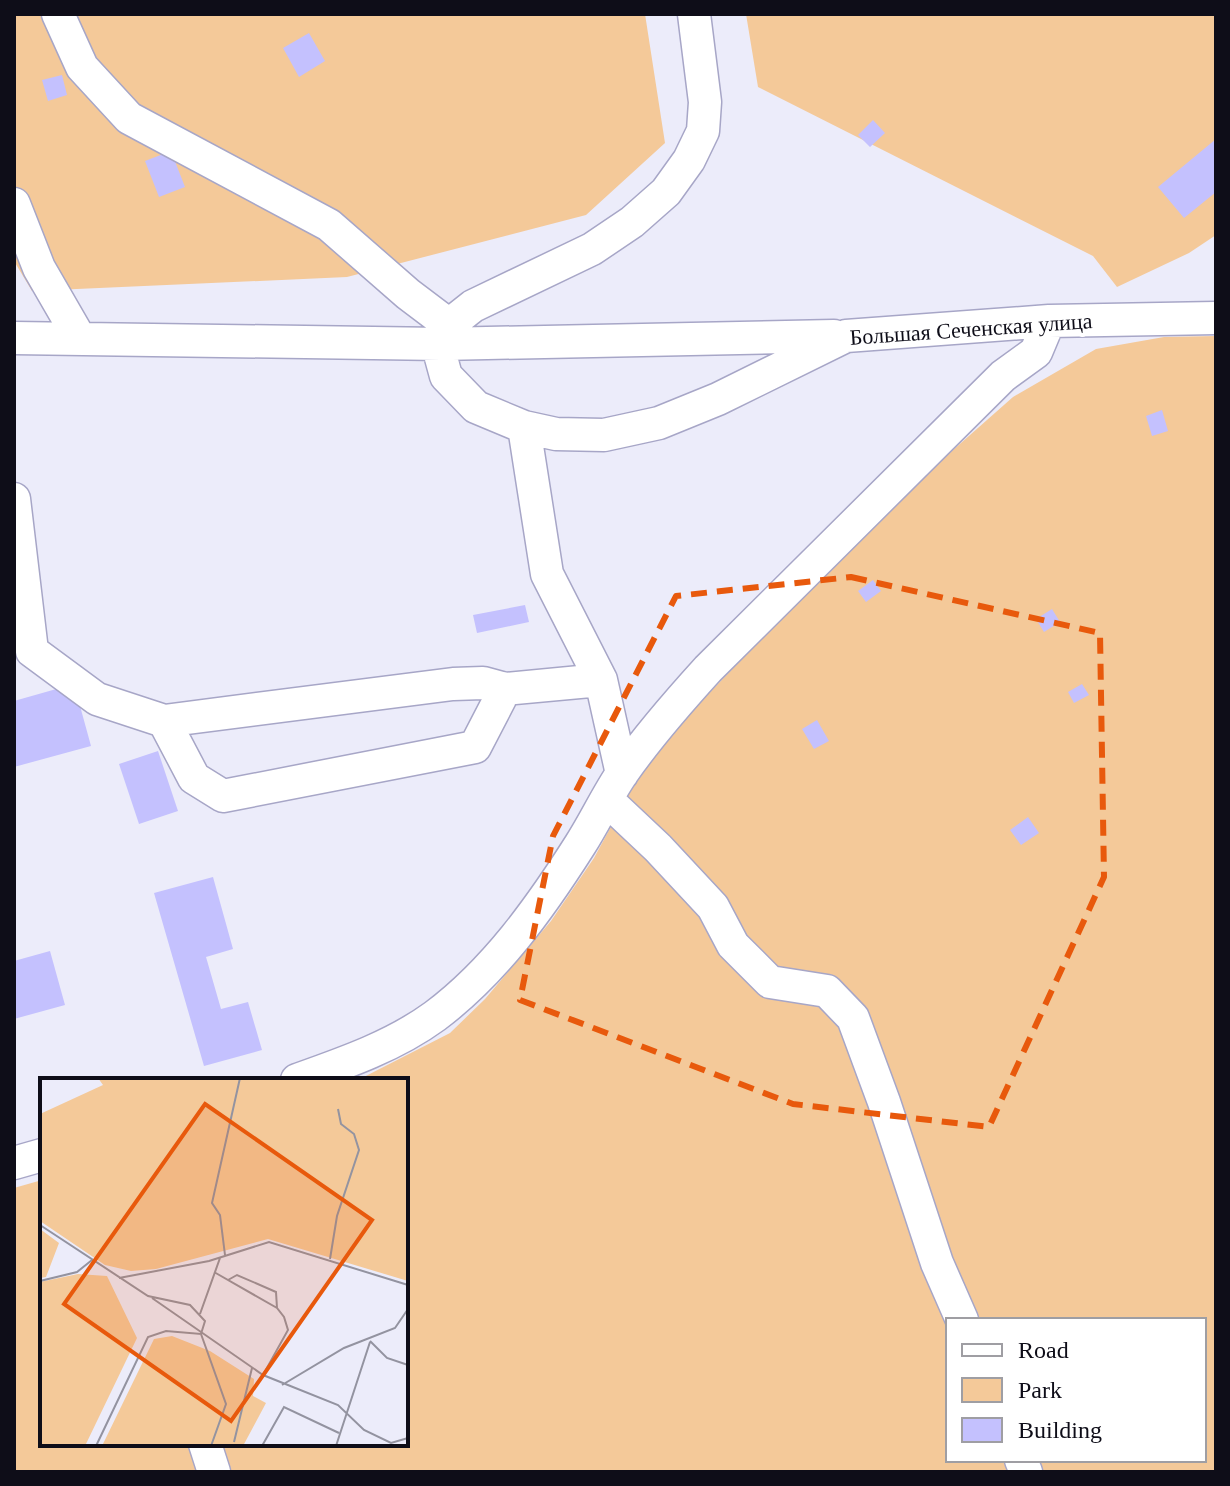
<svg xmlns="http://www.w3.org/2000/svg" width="1230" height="1486" font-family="Georgia,serif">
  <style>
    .green { fill: #f4c999; fill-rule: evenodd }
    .building { fill: #c4c1fe }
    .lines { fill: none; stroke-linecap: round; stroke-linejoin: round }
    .minor-casing { stroke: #a7a6c7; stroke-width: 35 }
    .minor { stroke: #fff; stroke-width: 32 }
    .marked { fill: none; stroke: #e8590c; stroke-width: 6; stroke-dasharray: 16 10; stroke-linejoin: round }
    .labels { text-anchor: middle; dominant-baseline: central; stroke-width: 8; stroke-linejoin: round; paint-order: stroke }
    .street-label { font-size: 22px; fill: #0e0d18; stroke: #fff }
    .inset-road { fill: none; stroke: #9393a0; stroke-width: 2 }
    .view { fill: #e8590c; fill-opacity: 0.15; stroke: #e8590c; stroke-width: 4 }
    .inset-edge { fill: none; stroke: #0e0d18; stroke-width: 4 }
  </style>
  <rect width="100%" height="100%" fill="#ececfa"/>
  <path class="green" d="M14,14h631l20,129 -79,72 -239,62 -315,14 -18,-30z
    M746,14h470v221l-27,18 -72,34 -24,-31 -335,-169z
    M1216,336v1136h-1202v-284l28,-8v264h364v-364h-48l92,-47 35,-34 66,-78 43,-63 40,-74 40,-55 227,-233 112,-99 83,-48 68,-12zM948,1320h256v140h-256z"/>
  <path class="building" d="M309,33l16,28 -26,16 -16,-29z
    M62,75l5,20 -19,6 -6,-21z
    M873,120l12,13 -15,14 -12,-12z
    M1216,139v53l-32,26 -26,-31z
    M171,151l14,36 -26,10 -14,-36z
    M1162,410l6,21 -16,5 -6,-20z
    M873,580l8,11 -15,11 -8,-11z
    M525,605l4,17 -52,11 -4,-18z
    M1052,609l8,13 -16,10 -8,-13z
    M74,684l17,62 -77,21v-66z
    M1082,684l7,11 -15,8 -6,-11z
    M817,720l12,21 -15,8 -12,-20z
    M158,751l20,60 -39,13 -20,-60z
    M1028,817l11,16 -18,12 -11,-15z
    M213,877l20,72 -27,8 15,52 27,-7 14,48 -58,16 -50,-173z
    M50,951l15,54 -51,14v-58z"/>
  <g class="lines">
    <g class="minor-casing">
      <path id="minor" d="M58,14l24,53 47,51 200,107 79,69 41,31
        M694,14l11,88 -2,29 -14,29 -23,32 -34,30 -40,27 -119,57 -24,19 -8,19 -1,10 6,22 30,31 48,20 32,7 48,1 55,-12 59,-24 128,-63 203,-15 167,-3
        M14,204l25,64 41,71
        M14,338l427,6 393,-8
        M524,427l23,147 54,106 21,94
        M14,499l18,152 65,48 67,22 289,-37 30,-1 22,6 96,-9
        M164,721l30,57 29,18 252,-49 30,-58
        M607,800l51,48 55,59 20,38 37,37 57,9 26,27 31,84 53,161 25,57
        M297,1080c48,-17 97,-34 138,-64 60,-45 105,-108 145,-171 15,-23 27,-50 43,-73 26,-37 55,-70 85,-103l295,-293 33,-24 13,-31
        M14,1163l28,-8
        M205,1444l9,28
        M1021,1460l5,12"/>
    </g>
    <use href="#minor" class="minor"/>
  </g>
  <path class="marked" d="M851,577l249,56 4,244 -115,250 -196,-23 -273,-104 33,-164 123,-240z"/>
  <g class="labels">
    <g class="street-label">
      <text transform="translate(971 329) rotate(-4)">Большая Сеченская улица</text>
    </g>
  </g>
  <g transform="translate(40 1078)">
    <rect width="368" height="368" fill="#ececfa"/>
    <path d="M58,0h310v203l-140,-42 -112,30 -25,2 -26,-6 -65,-44v-107l63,-29zM0,151l19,14 -13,34 -6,1zM38,196l29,2 30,62 -52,108h-45v-164zM132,258l38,15 44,28 -1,17 13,7 -23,43h-141l52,-107z" fill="#f4c999"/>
    <path class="inset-road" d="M0,147l108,71 42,9 15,16 -4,13 -35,-3 -18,6 -52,109M185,177l-5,-40 -8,-12 28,-125M290,181l7,-43 22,-66 -5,-16 -13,-10 -3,-15M174,194l63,36 7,9 4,13 -25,45M79,200l90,-17 60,-19 139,43M188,202l9,-5 39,17 1,16M0,203l37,-9 15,-12M112,220l111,77 75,30 26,25 27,13 17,-5M160,236l20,-56M161,256l25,70 -15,42M330,263l17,17 21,7M242,307l62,-37 51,-20 13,-19M194,364l18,-74M222,368l22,-39 55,26M296,368l34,-104"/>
    <path class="view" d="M165,26l167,116 -141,201 -167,-117z"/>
    <rect width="368" height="368" class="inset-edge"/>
  </g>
  <rect width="1230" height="1486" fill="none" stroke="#0e0d18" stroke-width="32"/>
  <rect x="946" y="1318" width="260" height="144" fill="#ffffff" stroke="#9f9ea3" stroke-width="2"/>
  <rect x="962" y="1344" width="40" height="12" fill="#ffffff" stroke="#9f9ea3" stroke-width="2"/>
  <text x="1018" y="1358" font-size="24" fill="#0e0d18">Road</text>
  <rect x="962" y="1378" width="40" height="24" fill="#f4c999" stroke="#9f9ea3" stroke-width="2"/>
  <text x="1018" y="1398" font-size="24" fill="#0e0d18">Park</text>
  <rect x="962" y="1418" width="40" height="24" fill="#c4c1fe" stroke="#9f9ea3" stroke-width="2"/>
  <text x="1018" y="1438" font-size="24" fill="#0e0d18">Building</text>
</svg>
